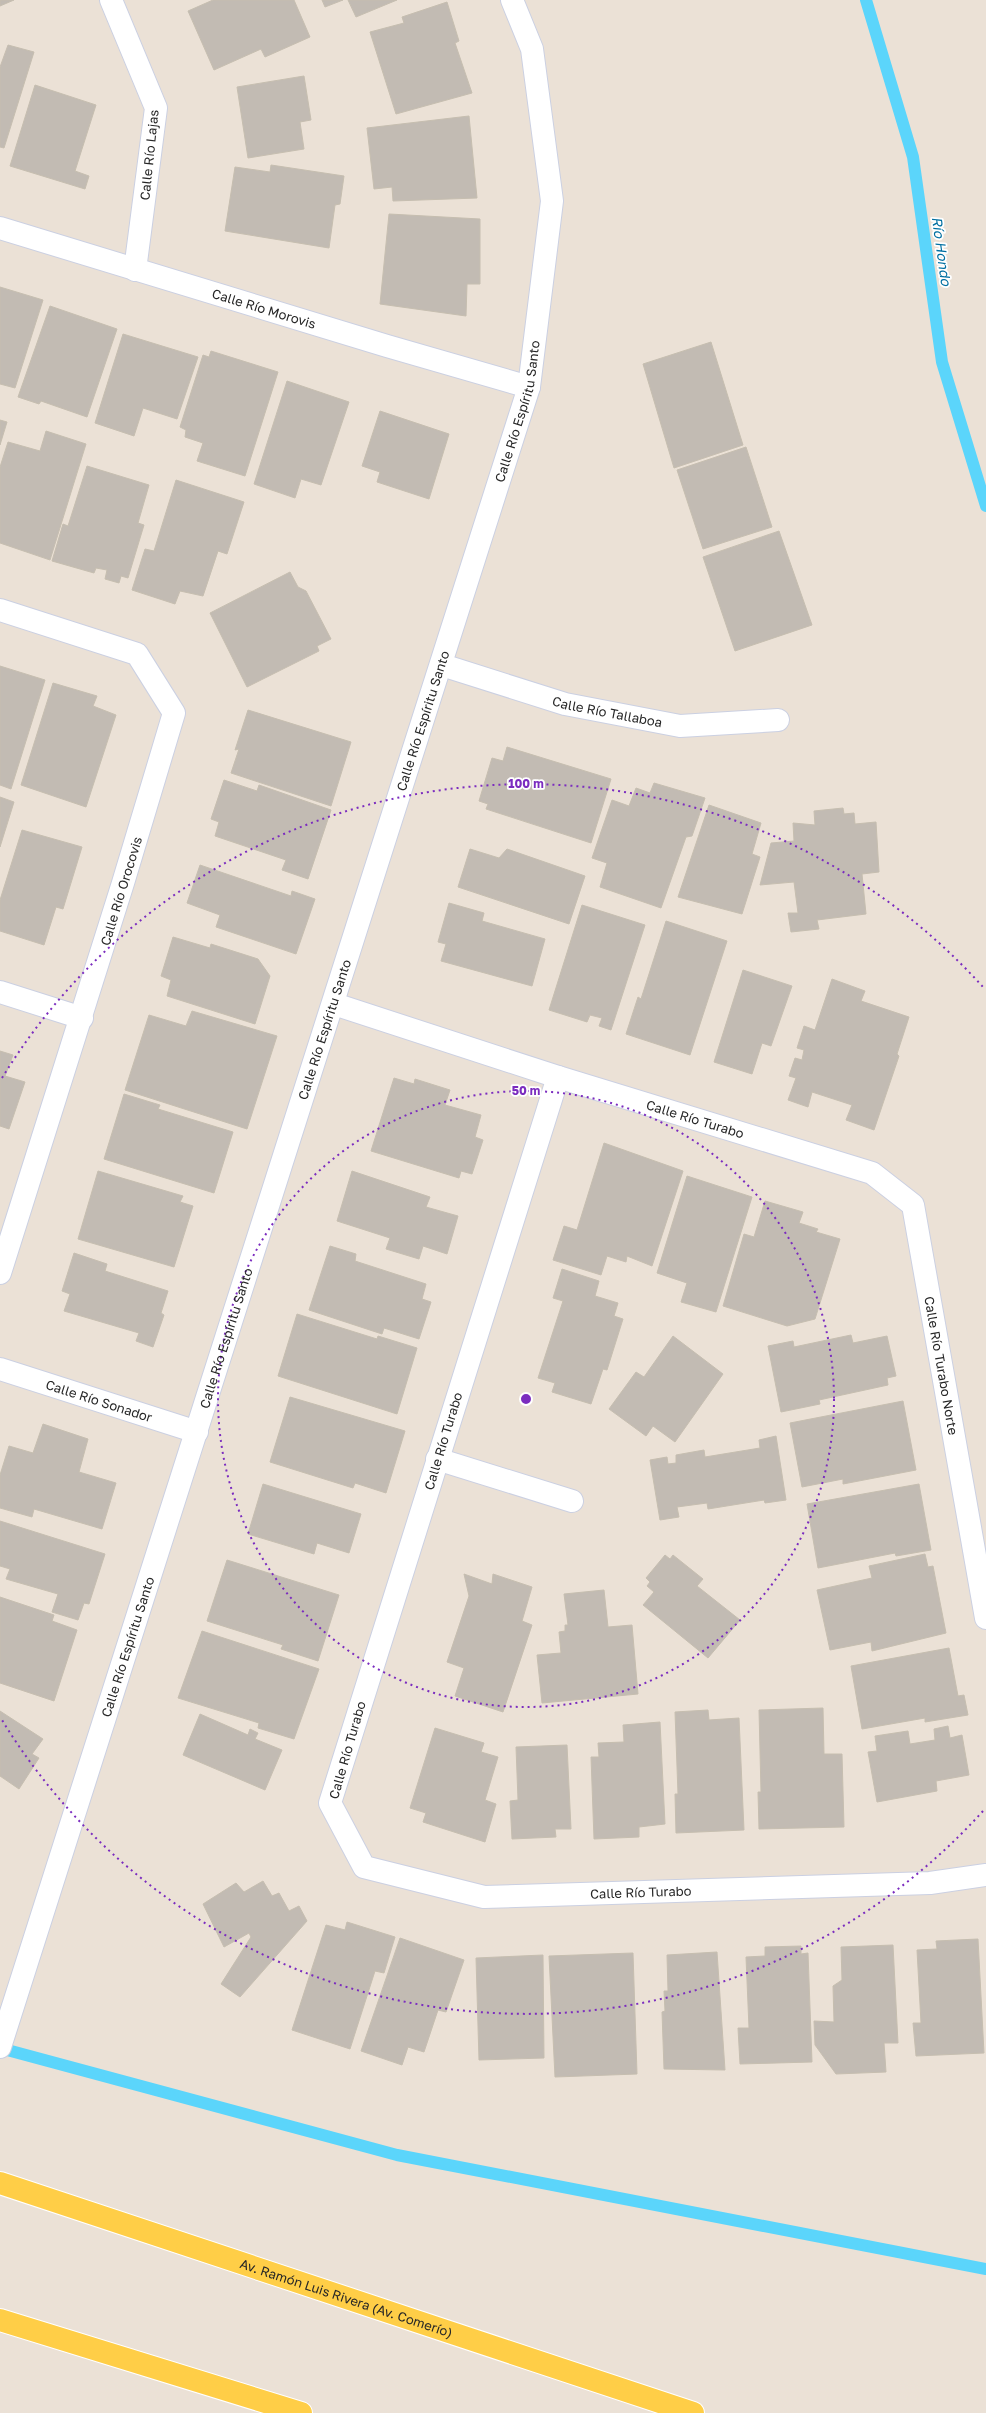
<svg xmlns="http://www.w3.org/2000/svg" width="986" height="2413" font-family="'Golos Text',sans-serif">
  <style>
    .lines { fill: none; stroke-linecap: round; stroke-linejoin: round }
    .stream { stroke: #5bd5fb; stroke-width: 12 }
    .building { fill: #c2bbb3; stroke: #c6beb0 }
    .minor-casing { stroke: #cbd0e2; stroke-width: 24 }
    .major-casing { stroke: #fff; stroke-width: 24 }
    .minor { stroke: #fff; stroke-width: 22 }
    .major { stroke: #ffce47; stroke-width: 22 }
    .ring { fill: none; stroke: #7b2cbf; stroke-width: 2; stroke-dasharray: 2 4 }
    .labels { text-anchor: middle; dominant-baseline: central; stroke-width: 3.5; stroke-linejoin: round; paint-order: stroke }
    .street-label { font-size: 13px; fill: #272727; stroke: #fff }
    .water-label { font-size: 14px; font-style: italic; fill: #006fa1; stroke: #fff }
    .centre { fill: #7b2cbf; stroke: #fff; stroke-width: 2 }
    .ring-label { font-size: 12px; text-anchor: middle; font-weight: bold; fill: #7b2cbf; stroke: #fff; stroke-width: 3.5; stroke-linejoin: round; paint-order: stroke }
  </style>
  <rect width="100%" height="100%" fill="#ebe1d6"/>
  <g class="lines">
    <path class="stream" d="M866,0l47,157 29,205 44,144
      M0,2048l397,107 589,114"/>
  </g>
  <path class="building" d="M0,0h14l-14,6z
    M213,0h81l16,37 -45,20 -4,-8 -47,21 -26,-59z
    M322,0h21l-18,7z
    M348,0h49l-41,17z
    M447,2l12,39 -4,2 17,50 -76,21 -26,-82 34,-9 -2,-6z
    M8,45l26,7 -30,96 -4,-1v-80z
    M304,76l7,44 -11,2 4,27 -56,9 -11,-71z
    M35,85l61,20 -21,66 14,5 -4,13 -75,-23z
    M469,116l8,82 -84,3 -1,-14 -18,2 -7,-61z
    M271,165l73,11 -4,28 -5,1 -6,43 -104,-17 10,-64 35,5z
    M389,214l91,5v65h-13l-1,32 -86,-12z
    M0,287l43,13 -28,88 -15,-4z
    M50,306l67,23 -30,88 -46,-16 -2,3 -21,-7z
    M123,334l75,23 -21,62 -34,-11 -9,28 -39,-13z
    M711,342l32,103 -69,23 -31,-104z
    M211,351l67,21 -33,104 -48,-15 6,-18 -18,-6 1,-7 -6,-3 23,-72 6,2z
    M287,381l62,21 -28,83 -20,-6 -6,19 -41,-14z
    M380,411l69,23 -20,65 -52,-17 3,-10 -18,-6z
    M0,420l7,2 -7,23z
    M46,431l40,13 -36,116 -50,-17v-76l8,-25 32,9z
    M746,447l26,80 -69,22 -26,-79z
    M87,466l62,19 -11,38 6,2 -16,53 -7,-2 -2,7 -14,-4 2,-9 -11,-2 -2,5 -42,-12 11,-37 5,2z
    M176,480l68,22 -17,52 -9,-3 -15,45 -23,-5 -5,13 -43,-14 13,-41 9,2z
    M779,531l33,94 -77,26 -32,-94z
    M290,572l8,15 8,4 25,48 -14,7 2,5 -72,36 -37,-74z
    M0,666l45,14 -34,109 -11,-4z
    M53,683l44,13 -4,10 23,9 -30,92 -65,-22z
    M248,710l103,32 -20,64 -100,-33 8,-24 -4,1z
    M507,747l104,32 -20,64 -105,-34 2,-5 -9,-3 13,-43 11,3z
    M224,780l33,11 2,-6 72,25 -23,69 -26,-9 4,-10 -71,-24 4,-14 -8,-3z
    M654,783l51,15 -13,38 -6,1 -25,71 -61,-21 7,-24 -15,-5 20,-58 17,6 7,-18 14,5z
    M0,797l14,5 -14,45z
    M709,805l52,18 -9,31 8,3 -18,57 -64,-17z
    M843,808l1,6 10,-1 1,11 21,-2 3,50 -17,2 4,40 -49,6 2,9 -28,3 -3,-19h10l-4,-31 -34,3 11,-42 23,-2 -1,-18 22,2 -1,-14z
    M22,830l60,17 -19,62 -7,-2 -12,38 -44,-14v-31z
    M470,849l29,9 8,-9 78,27 -16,48 -111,-37z
    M200,865l91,31 1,-5 23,8 -19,55 -80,-27 4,-12 -33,-12z
    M449,903l35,10 -2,8 63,18 -13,47 -91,-25 5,-17 -8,-2z
    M582,905l63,20 -34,105 -12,-4 3,-8 -12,-3 -3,7 -38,-12z
    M666,921l61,20 -37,114 -64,-21 12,-37 3,2z
    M173,937l37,11 1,-4 47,15 12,17 -15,48 -88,-28 4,-16 -10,-4z
    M743,970l49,16 -21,60 -9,-3 -10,31 -38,-12z
    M832,979l33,12 -4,10 48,16 -12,37 2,2 -25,74 -28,-10 6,-15 -40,-13 -4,15 -20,-7 8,-22 -7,-2 6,-18 7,2 2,-10 -7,-2 7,-22 11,4z
    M192,1011l85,25 -30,93 -122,-39 24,-75 37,11z
    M0,1051l13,4 -8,21 20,6 -16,47 -9,-3z
    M394,1078l20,6 1,-5 35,11 -5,15 36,10 -6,22 8,3 -11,34 -11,-3 -2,7 -88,-27z
    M124,1094l36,11 -2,4 75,23 -19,61 -110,-34z
    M604,1143l79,28 -31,95 -25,-10 -1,6 -19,-6 -6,19 -48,-15 11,-34 13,4z
    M98,1171l85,25 -3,6 13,4 -19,61 -96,-28z
    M352,1171l78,26 -4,10 32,9 -11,38 -24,-8 -4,13 -33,-10 4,-11 -53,-17z
    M687,1176l65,21 -36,115 -35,-10 6,-19 -30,-10z
    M765,1201l38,11 -4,11 19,6 -2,3 24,7 -25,80 -28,7 -64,-20 21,-72 10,3z
    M330,1246l26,8 -1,7 71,23 -4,15 9,3 -12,37 -35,-11 -2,6 -73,-24z
    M74,1253l33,11 -2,7 63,20 -7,22 3,2 -11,32 -17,-6 3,-8 -75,-22 6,-17 -8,-3z
    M562,1269l37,12 -4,15 23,7 -4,13 9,3 -16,51 -4,-1 -12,35 -39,-12 3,-9 -17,-5 25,-77 -10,-3z
    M297,1314l80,25 1,-3 39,12 -20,66 -119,-38z
    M851,1335l2,8 34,-7 9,40 -9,2 1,7 -69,15 1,4 -39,8 -13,-66 25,-5 1,6z
    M673,1336l50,38 -48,68 -22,-16 -7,10 -37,-27 27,-37 8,5z
    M290,1397l115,34 -19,62 -31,-10 -2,5 -83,-26z
    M903,1401l13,69 -73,14v-5l-41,8 -12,-64z
    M43,1424l45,15 -9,33 37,11 -14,46 -68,-20 -2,8 -32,-9v-33l9,-29 24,7z
    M776,1436l10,64 -21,3 -1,-3 -56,9 -1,-6 -30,4 2,10 -19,3 -10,-60 17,-3 1,7 8,-1v-8l28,-5 1,7 55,-9 -1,-8z
    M263,1484l98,30 -12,39 -32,-10 -3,11 -66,-20z
    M919,1484l12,66 -35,6 -1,-3 -77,15 -11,-64z
    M0,1521l105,33 -16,50 -5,-1 -6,17 -26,-8 6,-18 -52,-15 4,-10 -10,-3z
    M925,1554l3,13 5,-1 13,67 -74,18 -1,-9 -41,8 -13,-60 55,-12 -3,-12z
    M665,1555l5,4 3,-4 30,24 -6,7 43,34 -32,38 -65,-53 11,-13 -7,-6 3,-4 -4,-4z
    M227,1560l112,35 -21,66 -37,-12 2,-4 -76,-24z
    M464,1574l28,10 1,-10 39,13 -10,34 10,4 -29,87 -48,-16 9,-28 -17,-6 22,-66z
    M604,1590l4,37 24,-2 6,69 -96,9 -5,-48 24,-2 -2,-21 6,-1v-6h3l-4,-31z
    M0,1597l54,18 -2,6 25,9 -23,71 -54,-18z
    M202,1631l117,38 -25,70 -36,-11 1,-5 -81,-25z
    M949,1648l9,48 6,-1 4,20 -43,7v-4l-63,11 -11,-63z
    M823,1708l1,46h18l2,73 -85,2 -1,-37h3l-2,-82z
    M708,1710l1,10 30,-2 5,112 -68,3 -1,-39h3l-3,-82z
    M0,1711l43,28 -11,15 7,4 -20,31 -19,-13z
    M200,1714l48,21 2,-6 8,4 -3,6 27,11 -17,40 -82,-35z
    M660,1722l5,102 -26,3v10l-45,2 -3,-82h8l-1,-14 26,-1 -1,-17z
    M948,1726l2,12 12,-3 7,40 -33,6 1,10 -60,11 -9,-50 9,-1 -2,-15 33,-5 2,13 25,-4 -1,-11z
    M435,1728l49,15 -3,9 17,5 -13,43 11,4 -11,38 -62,-20 3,-9 -16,-5z
    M567,1745l4,84h-16l1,8 -44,2 -2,-38 8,-1 -2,-53z
    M263,1881l9,15 7,-3 10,18 10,-5 8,15 -67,76 -19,-13 30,-47 -2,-4 -25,14 -21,-43 33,-21 8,9z
    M347,1922l48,15 -11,36 -9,-2 -25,78 -58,-19 34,-105 19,5z
    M400,1938l64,22 -18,52 -8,-2 -14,42 -16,-5 -6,18 -41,-14z
    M978,1939l6,114 -68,3 -3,-33h8l-4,-73 20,-1 -1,-8z
    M893,1945l5,98h-14l2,29 -50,2 -21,-29 -1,-24 20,1 -1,-36 9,-6 -1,-33z
    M801,1946v8l7,-1 4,109 -72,2 -2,-36h11l-3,-71 19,-1v-9z
    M717,1952l8,118 -61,-1 -2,-57 3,-1 -1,-20h4l-1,-36z
    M633,1953l4,121 -82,3 -6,-121z
    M543,1955l1,103 -65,2 -3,-102z"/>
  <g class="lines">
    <g class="minor-casing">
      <g id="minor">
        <path d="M111,0l45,108 -21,162"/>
        <path id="s1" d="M0,228l387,118 142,41"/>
        <path d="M0,610l137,44 37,59 -51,170 -123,390"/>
        <path id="s2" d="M442,665l123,39 115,22 98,-6"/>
        <path d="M0,992l82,26"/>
        <path id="s3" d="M334,1004l224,73 314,96 41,32 73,413"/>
        <path id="s4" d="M558,1077l-228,726 34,64 120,30 446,-14 56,-8"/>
        <path id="s5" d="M0,1369l197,63"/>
        <path d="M437,1459l135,42"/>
        <path id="s6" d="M0,2047l529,-1660 23,-186 -20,-152 -20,-49"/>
      </g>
    </g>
    <g class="major-casing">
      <g id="major">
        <path id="s7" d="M0,2183l693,230"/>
        <path d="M0,2320l301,93"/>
      </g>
    </g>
    <use href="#minor" class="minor"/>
    <use href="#major" class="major"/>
  </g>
  <g class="ring">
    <circle cx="526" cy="1399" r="308"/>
    <path d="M983 1811A615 615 0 0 1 2 1720M2 1078A615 615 0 0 1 983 987"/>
  </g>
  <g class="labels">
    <g class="street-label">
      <text transform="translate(149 155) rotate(-84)">Calle Río Lajas</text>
      <text stroke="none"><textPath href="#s1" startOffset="276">Calle Río Morovis</textPath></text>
      <text stroke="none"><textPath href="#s6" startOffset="1716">Calle Río Espíritu Santo</textPath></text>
      <text stroke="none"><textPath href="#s2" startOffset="172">Calle Río Tallaboa</textPath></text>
      <text stroke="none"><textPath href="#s6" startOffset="1392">Calle Río Espíritu Santo</textPath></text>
      <text transform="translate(121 891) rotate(-73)">Calle Río Orocovis</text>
      <text stroke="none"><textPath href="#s6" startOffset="1068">Calle Río Espíritu Santo</textPath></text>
      <text stroke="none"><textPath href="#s3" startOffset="379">Calle Río Turabo</textPath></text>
      <text stroke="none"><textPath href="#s6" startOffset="744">Calle Río Espíritu Santo</textPath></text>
      <text stroke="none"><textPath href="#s3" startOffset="779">Calle Río Turabo Norte</textPath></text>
      <text stroke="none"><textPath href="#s5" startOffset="104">Calle Río Sonador</textPath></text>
      <text transform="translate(443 1441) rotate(-73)">Calle Río Turabo</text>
      <text stroke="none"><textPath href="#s6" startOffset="420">Calle Río Espíritu Santo</textPath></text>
      <text transform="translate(347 1750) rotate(-74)">Calle Río Turabo</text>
      <text stroke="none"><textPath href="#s4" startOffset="1114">Calle Río Turabo</textPath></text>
      <text stroke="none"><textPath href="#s7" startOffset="365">Av. Ramón Luis Rivera (Av. Comerío)</textPath></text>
    </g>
    <g class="water-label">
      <text transform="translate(942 251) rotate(82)">Río Hondo</text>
    </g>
  </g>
  <circle cx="526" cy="1399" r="6" class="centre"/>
  <g class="ring-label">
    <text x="526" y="788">100 m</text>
    <text x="526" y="1095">50 m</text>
  </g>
</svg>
